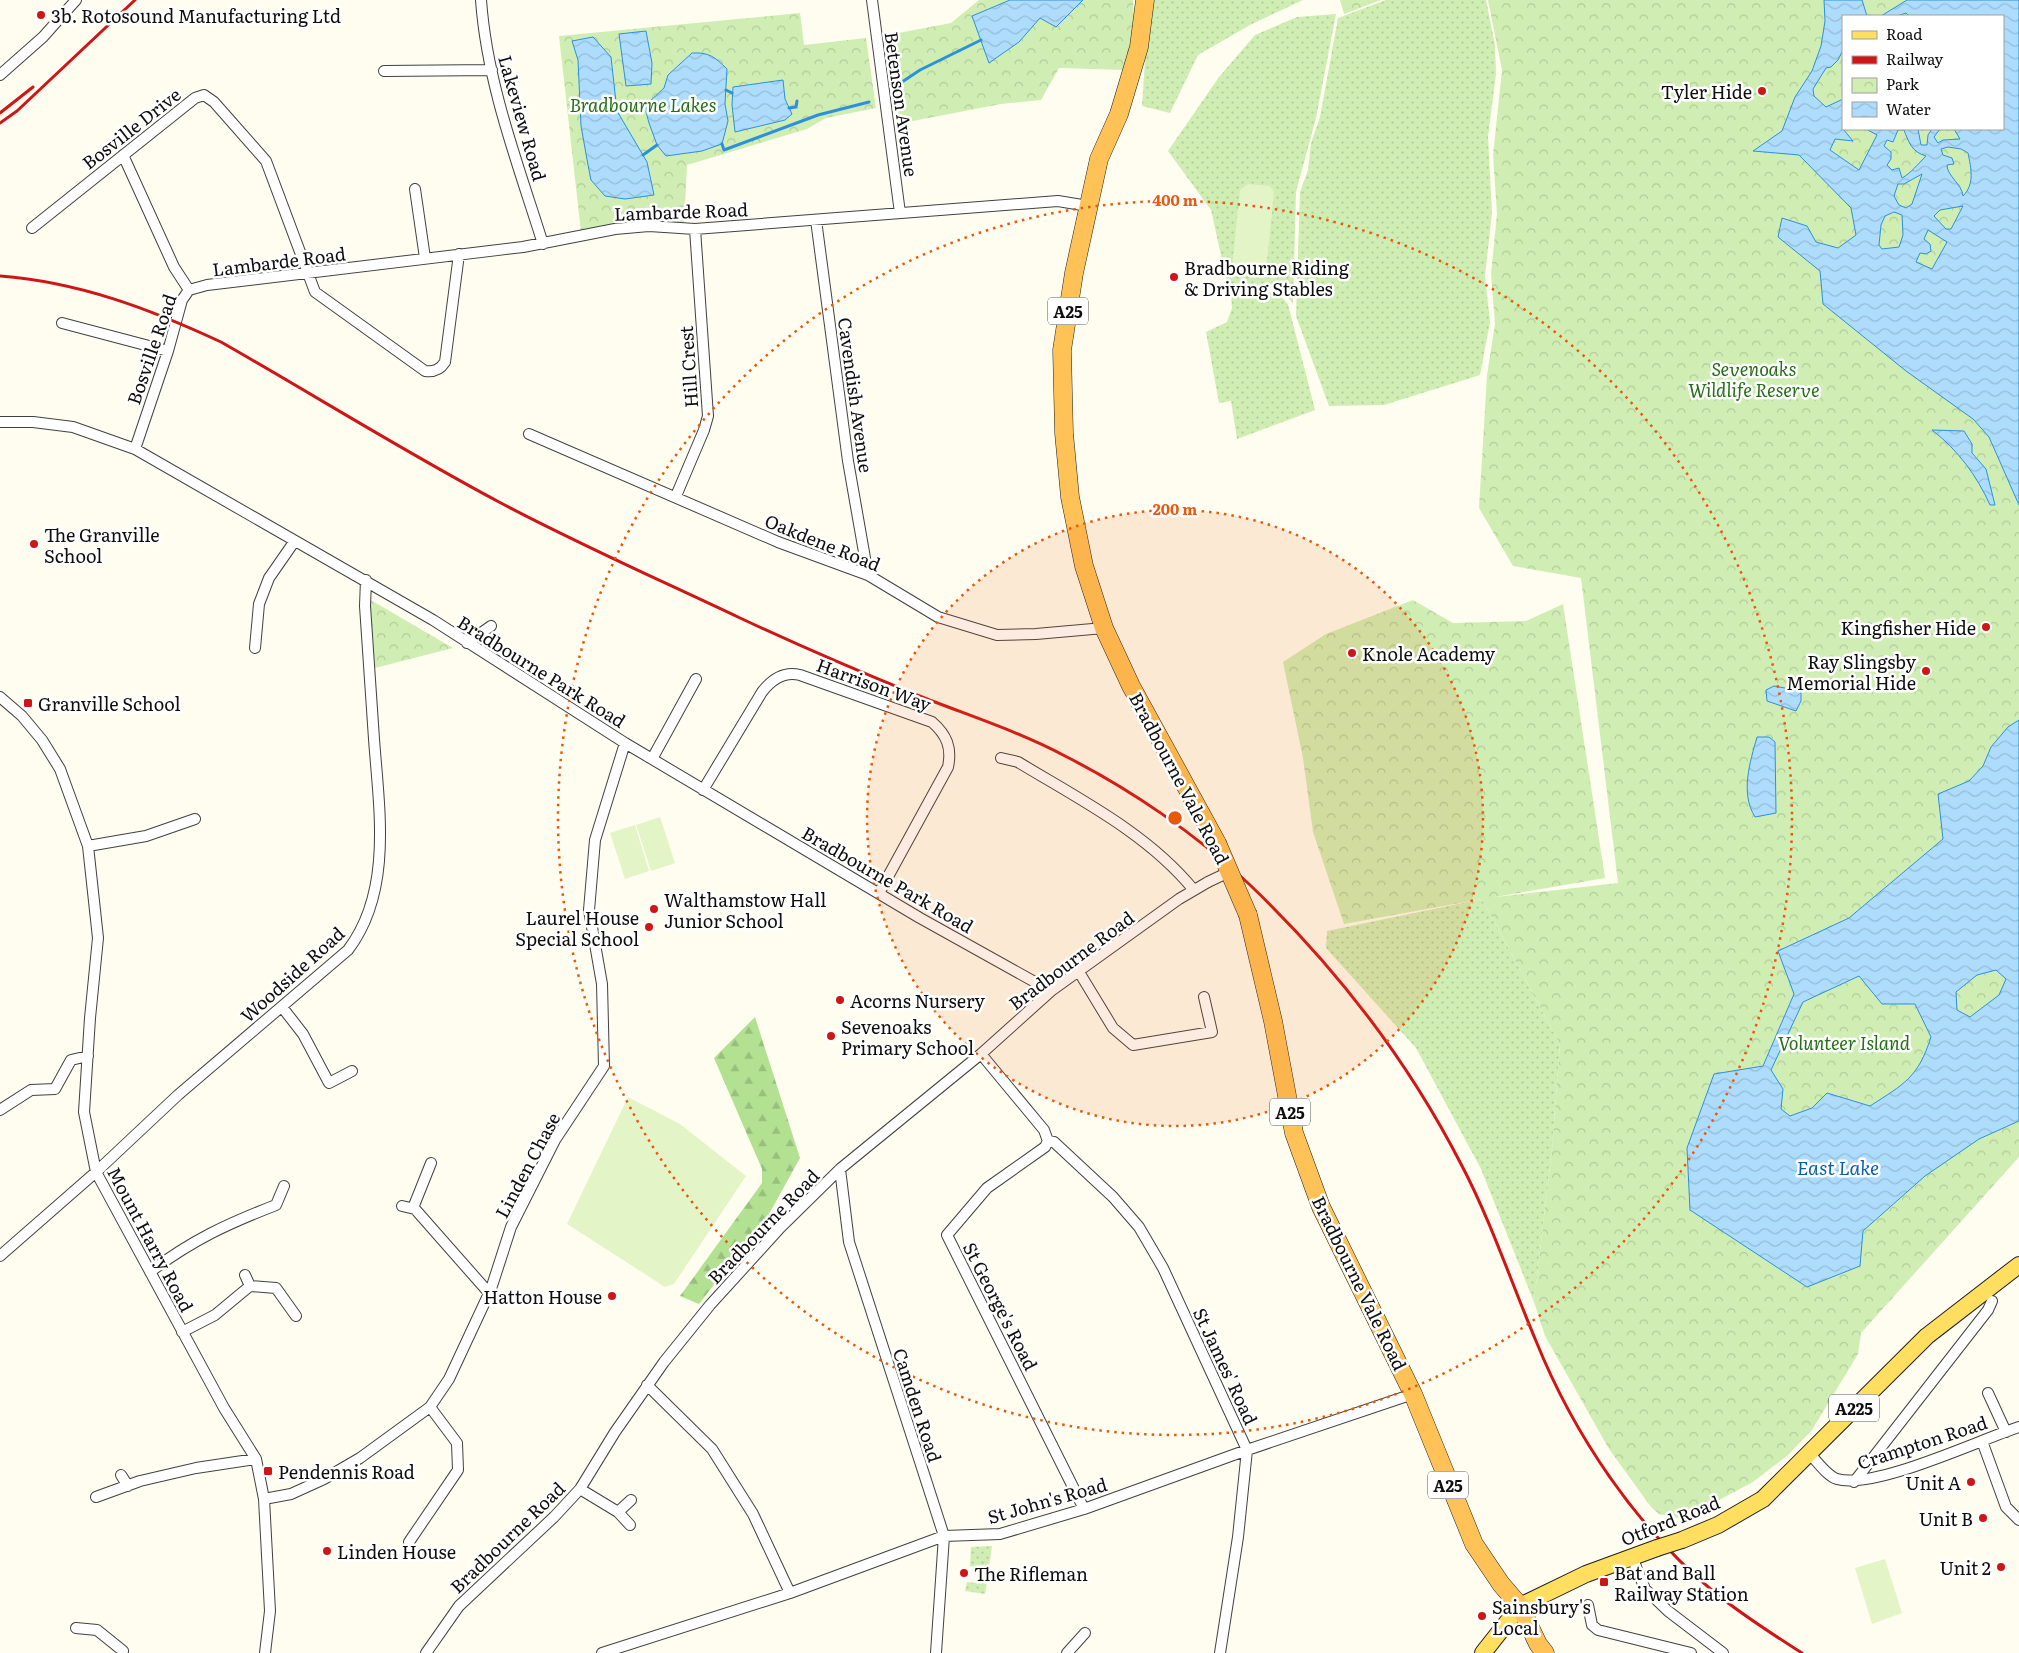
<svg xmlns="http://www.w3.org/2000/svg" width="2019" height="1653" font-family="Literata,serif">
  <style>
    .grass { fill: url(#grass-dots) }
    .forest { fill: url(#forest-firs) }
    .park { fill: url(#park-crowns); fill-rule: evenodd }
    .pitch { fill: #e3f4c7 }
    .water { fill: url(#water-waves); stroke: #2d90dc; fill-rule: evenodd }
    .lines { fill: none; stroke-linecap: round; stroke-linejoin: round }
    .stream { stroke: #2d90dc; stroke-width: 3 }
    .minor-casing { stroke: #414141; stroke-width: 12 }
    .primary-casing { stroke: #1f1f1f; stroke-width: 18 }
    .trunk-casing { stroke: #1f1f1f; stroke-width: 19 }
    .minor { stroke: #fff; stroke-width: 10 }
    .primary { stroke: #ffde60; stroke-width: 16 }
    .trunk { stroke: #ffc257; stroke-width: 18 }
    .rail { stroke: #ce1618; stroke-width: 3 }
    .minor-bridge-casing { stroke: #414141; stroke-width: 12; stroke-linecap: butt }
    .primary-bridge-casing { stroke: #1f1f1f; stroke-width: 18; stroke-linecap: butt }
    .trunk-bridge-casing { stroke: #1f1f1f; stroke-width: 19; stroke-linecap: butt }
    .minor-bridge { stroke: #fff; stroke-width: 10 }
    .primary-bridge { stroke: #ffde60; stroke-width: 16 }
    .trunk-bridge { stroke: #ffc257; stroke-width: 18 }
    .ring { fill: none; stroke: #e8590c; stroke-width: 2.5; stroke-dasharray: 2.5 5 }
    .poi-dot { fill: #ce1618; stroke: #fff; stroke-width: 2 }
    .labels { text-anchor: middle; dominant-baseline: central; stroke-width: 5; stroke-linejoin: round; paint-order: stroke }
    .shield { fill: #fff; stroke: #565656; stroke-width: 1 }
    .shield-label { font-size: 16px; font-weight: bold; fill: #0e0e0e }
    .poi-label { font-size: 18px; fill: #0e0e0e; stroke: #fff; text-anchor: start }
    .park-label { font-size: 18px; font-style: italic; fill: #266e17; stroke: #fff }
    .street-label { font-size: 18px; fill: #0e0e0e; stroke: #fff }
    .water-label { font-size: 19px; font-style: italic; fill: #0960af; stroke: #fff }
    .centre { fill: #e8590c; stroke: #fff; stroke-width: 2.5 }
    .ring-label { font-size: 15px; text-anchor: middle; font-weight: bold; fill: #e8590c; stroke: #fff; stroke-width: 5; stroke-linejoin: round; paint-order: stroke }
  </style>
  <defs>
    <pattern id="grass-dots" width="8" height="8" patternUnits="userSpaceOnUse" patternTransform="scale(1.25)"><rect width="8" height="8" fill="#d0eeb4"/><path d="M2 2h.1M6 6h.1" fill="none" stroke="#b1cb9a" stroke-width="1.8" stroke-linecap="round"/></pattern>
    <pattern id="forest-firs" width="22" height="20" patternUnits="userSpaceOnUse" patternTransform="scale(1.25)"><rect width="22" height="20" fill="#b2e192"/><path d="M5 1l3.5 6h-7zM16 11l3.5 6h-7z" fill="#98c07d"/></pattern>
    <pattern id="park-crowns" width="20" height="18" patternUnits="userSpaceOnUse" patternTransform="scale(1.25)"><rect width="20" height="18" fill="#d0eeb4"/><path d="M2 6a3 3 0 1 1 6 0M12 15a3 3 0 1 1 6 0" fill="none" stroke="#b1cb9a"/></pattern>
    <pattern id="water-waves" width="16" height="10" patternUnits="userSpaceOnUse" patternTransform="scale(1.25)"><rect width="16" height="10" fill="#aedcfd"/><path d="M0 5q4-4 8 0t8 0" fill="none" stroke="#94bcd8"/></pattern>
  </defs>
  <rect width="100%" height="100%" fill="#fffdf0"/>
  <path class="grass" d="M1149,0h154l-53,25 -52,30 -28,58 -28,-7z
    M1386,0h100l9,45 1,29 -8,63 4,76 -7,63 5,46 -10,53 -96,30 -55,1 -33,-90 4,-124 8,-22 3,-27 9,-26 18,-99z
    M1336,14l-20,104 -20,74 -3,111 -16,-15 -49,-1 -17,-77 -43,-59 51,-74 36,-42 42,-18z
    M1277,292l11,12 27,106 -78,29 -6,-38 -12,2 -13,-71 21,-10 5,-14 -1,-14z
    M1482,899l78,145 -8,105 -18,153 -53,-133 -65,-121 -90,-100 1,-17z
    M992,1546l-7,48 -20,-3 2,-9 9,1 3,-15 -9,-2 1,-19z"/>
  <path class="forest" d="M755,1017l45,141 -31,56 -70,90 -19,-8 82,-113v-14l-48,-111z"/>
  <path class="park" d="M979,0h154l2,46 -11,24 -65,-2 -18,32 -40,4 -104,20 -9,-89 63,-12z
    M1340,0h41l-37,14z
    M1488,0h531v1157l-158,176 -3,21 -46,76 -24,25 -35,27 -62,33 -12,3 -20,-4 -8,-7 -42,-58 -64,-113 -11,-34 18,-153 8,-105 -78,-145 -138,25 -31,-92 -10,-74 -20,-96 43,-28 87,-34 40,23 73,-2 37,-17 42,274 -110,19 123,-14 -37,-305 -68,-12 -34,-58 8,-133 8,-51 -4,-50 6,-60 -4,-59 9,-85zM1843,16h160v113h-160z
    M800,13l4,32 62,-7 10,70 -50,10 -19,11 -120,36 -3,61 -103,6 -22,-196z
    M369,599l84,49 -78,20z"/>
  <path class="pitch" d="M1248,184l22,2 4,6 -8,79 -6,5 -23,-1 -5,-7 8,-78z
    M660,817l15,46 -24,8 -15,-46z
    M635,825l14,46 -24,8 -15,-46z
    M628,1097l52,27 66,52 -72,108 -9,3 -98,-63z
    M1885,1559l17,54 -30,11 -17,-56z"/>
  <path class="water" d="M1010,0h73l-27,27 -16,-9 -21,24 -30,21 -17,-47z
    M1824,0h38l5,16h-24v34l-5,10 -7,7 -5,1 -13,21 1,7 12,11 17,-8v30l10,12 -18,-2 -5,11 29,20 18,-35 -11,-6h52l3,16h6l1,-10 4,-6h8l-6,8 4,6 5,-3 17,-1 -6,-10h49v-113h-94l-3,-3 -9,3h-16l26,-16h112v505l-30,-68 -16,-18 -67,-48 -83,-67 -3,-33 -42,-34 4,-19 25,8 9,16 22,6 18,-13 -5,-27 -52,-53 -46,-4 29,-20 13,-34 17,-26 9,-25 4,-25zM1898,130h6c5,13 8,22 22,26 -8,8 -15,17 -24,22l-3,-10 -7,2 -5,-5 4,-6v-7l-7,-6 3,-6 6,2zM1948,147l13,2 7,4c3,15 7,31 -5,43 -1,-12 -16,-20 -16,-31l7,-1 -2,-6 -9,-3 -2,-6zM1922,174l-10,30 -6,4 -7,-3 -5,-9 4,-12h6zM1963,206l-12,23h-5l-12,-13 6,-6zM1894,212l8,3 1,20 -4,12 -17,2 -3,-4 2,-20 4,-9zM1928,230l19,12 -15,27 -16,-7 4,-9 6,1 5,-3 -1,-7 -6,-5z
    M646,31l6,32 -1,21 -25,2 -7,-52z
    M593,37l18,20 6,54 30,51 7,33 -29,4 -20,-3 -14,-16 -3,-15 -7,-39 -3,-66 -6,-19z
    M692,53c17,-1 23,4 35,16l-2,35 3,17 -6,23 -20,7 -36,5 -9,-11 -8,-22 -3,-11 1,-8 17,-16 4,-13z
    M783,80l2,19 7,15 -7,6 -50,12 -3,-27 1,-18z
    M1932,430l32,1 8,13v9l14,16 9,36h-5c-13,-29 -32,-55 -58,-75z
    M1774,686l27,5v10l-5,10 -29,-10 -1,-11z
    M2019,720v401l-40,18 -54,37 -62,55 -3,35 -53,21 -117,-77 -3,-62 27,-74 49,-8 31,-72 -16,-43 71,-33 94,-79 -5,-45 31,-13 14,-15 8,-19 17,-20zM1996,970l10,9 -7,16 -29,22 -13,-7 -1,-18 21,-17zM1859,976l23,28h33l16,33c-13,41 -27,47 -61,69l-43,-13 -15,15 -22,8 -9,-7 2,-20 -12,-19 32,-68z
    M1757,737h12l6,5 1,71 -21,4c-15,-24 -5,-55 2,-80z"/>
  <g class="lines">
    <path class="stream" d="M893,88l27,-18 61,-30
      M726,90l6,3
      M617,107l30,-3
      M789,108l7,-1 1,-6
      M722,144l2,6 94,-35 51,-13
      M643,155l14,-10"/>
    <g class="minor-casing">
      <path id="minor" d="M481,0c6,84 37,164 62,244
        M872,0l28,213
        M384,71l108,-1
        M0,75l43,-38 33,-37
        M123,155l51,112 15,23
        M415,189l10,69
        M816,220l32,241 20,114
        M32,228l163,-130 9,-3 10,7 52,59 49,131 110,79c9,1 15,-1 20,-9l14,-108
        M189,290l18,-5 316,-38 92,-18 34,-3 46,3 363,-28 30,5
        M62,323l106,28
        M0,422h33l40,5 62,22 298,171 192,123 295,175 131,73
        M529,434l249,108 90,33 70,42 59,18 39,-1 68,-6
        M135,449l33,-98 14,-51 7,-10
        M676,496l28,-66 4,-14 -13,-187
        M467,643l24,-17
        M255,648l4,-44 10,-26 25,-36
        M0,697l22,19 20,24 18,29 28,77 10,92 -8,80 -6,94 12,60 128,236 32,51 8,40 6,112 -5,42
        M1001,758l17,4c61,37 129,71 175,127
        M652,759l44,-80
        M703,790l59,-98c10,-13 22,-21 38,-17l132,47c15,13 20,26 16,45l-69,126
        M88,846l58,-10 49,-17
        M1079,972l34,56 20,17 79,-13 -8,-35
        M282,1007l21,27 26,49 23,-12
        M981,1054l63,76 4,11 -3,6 -58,41 -40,47 137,274
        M0,1110l31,-20 24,-1 16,-29 17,-4
        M1048,1141l6,1 59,55 26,30 24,41 84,182 -9,87 -18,116
        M840,1169l9,73 95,294 -8,117
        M402,1206l13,3 74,84
        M413,1208l18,-45
        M0,1256l96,-84 82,-77 170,-145c45,-59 31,-141 26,-211 -3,-44 -6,-88 -9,-133l1,-26
        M150,1272c42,-32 77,-48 126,-67l8,-19
        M245,1275l5,11
        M182,1332l33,-17 35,-29 26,2 20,28
        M647,1385l65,64 41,65 37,79
        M1988,1393l18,39
        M1982,1441l24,66 13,13
        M1809,1453c7,7 18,23 28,26 37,11 142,-39 182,-52
        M121,1475l7,11
        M1854,1482l134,-172 4,-9
        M580,1489l38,23 12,13
        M96,1497l44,-16 56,-13 60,-9
        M264,1499l27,-5 33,-15 36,-21 70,-51 19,-28 42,-90 20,-62 44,-87 49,-74 -2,-82 -13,-74 6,-70 30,-97
        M618,1512l13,-12
        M409,1542l49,-72 -1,-27 -27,-36
        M1632,1557l13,32 23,22 55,42
        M1588,1605l4,20 6,5 93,23
        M76,1628l21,2 26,21 -1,2
        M426,1653l33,-47 95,-89 26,-28 35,-57 49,-70 46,-57 70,-77 60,-59 141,-115 70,-63 128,-92 29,-17
        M602,1653l188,-60 154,-57 56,-2 84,-25 163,-59 166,-56
        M1067,1653l18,-20"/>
    </g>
    <g class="primary-casing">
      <path id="primary" d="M1682,1540l36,-15 45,-26 164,-163 92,-71
        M1483,1653l37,-47 66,-32 71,-26"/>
    </g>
    <g class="trunk-casing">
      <path id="trunk" d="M1145,0l-6,47 -20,67 -20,45 -25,114 -12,77 2,83 6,64 14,69 20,62 27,58 86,157
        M1248,915l25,106 21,112 27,74 92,187 61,150 27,40 19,22 18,38 7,9"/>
    </g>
    <use href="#minor" class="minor"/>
    <use href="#primary" class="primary"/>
    <use href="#trunk" class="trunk"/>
    <path class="rail" d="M0,113l33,-26
      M0,123l17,-12 118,-111
      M0,276c79,6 150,33 221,66 93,53 184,110 278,160 79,42 161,78 241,116 58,27 118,53 177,77 50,20 101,36 148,61 65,33 131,78 184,128 85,81 158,175 212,280 30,57 50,118 75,177 38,94 100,186 178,251 27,22 58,42 88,61"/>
    <g class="minor-bridge-casing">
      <path id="minor-bridge" d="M1208,882l21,-10"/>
    </g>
    <g class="primary-bridge-casing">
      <path id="primary-bridge" d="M1657,1548l25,-8"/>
    </g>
    <g class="trunk-bridge-casing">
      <path id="trunk-bridge" d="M1217,843l31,72"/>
    </g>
    <use href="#minor-bridge" class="minor-bridge"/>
    <use href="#primary-bridge" class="primary-bridge"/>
    <use href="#trunk-bridge" class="trunk-bridge"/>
  </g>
  <circle cx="1175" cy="818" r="308" fill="#e8590c" fill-opacity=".12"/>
  <g class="ring">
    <circle cx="1175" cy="818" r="308"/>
    <circle cx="1175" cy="818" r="617"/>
  </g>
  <g class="poi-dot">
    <circle cx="41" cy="15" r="5"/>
    <circle cx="1762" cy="91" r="5"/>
    <circle cx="1174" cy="277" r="5"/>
    <circle cx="34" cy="544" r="5"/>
    <circle cx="1986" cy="627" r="5"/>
    <circle cx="1352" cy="653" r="5"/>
    <circle cx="1926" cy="671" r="5"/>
    <rect x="23" y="698" width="10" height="10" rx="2.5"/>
    <circle cx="654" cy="909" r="5"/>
    <circle cx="649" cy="927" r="5"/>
    <circle cx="840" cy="1000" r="5"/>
    <circle cx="831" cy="1036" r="5"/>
    <circle cx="612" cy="1296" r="5"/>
    <rect x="263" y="1466" width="10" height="10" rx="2.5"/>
    <circle cx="1971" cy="1482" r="5"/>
    <circle cx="1983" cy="1518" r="5"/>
    <circle cx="327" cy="1551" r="5"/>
    <circle cx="2001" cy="1567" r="5"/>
    <circle cx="964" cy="1573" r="5"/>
    <rect x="1599" y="1577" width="10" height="10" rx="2.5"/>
    <circle cx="1482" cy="1616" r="5"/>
  </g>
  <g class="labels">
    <g class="shield">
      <rect x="1048" y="297.5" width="40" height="27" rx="4"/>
      <rect x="1270" y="1098.5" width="40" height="27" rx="4"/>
      <rect x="1829" y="1394.5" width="50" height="27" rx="4"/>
      <rect x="1428" y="1471.5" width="40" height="27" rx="4"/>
    </g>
    <g class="shield-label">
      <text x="1068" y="311">A25</text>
      <text x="1290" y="1112">A25</text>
      <text x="1854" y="1408">A225</text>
      <text x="1448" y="1485">A25</text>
    </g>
    <g class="poi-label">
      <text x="51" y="15">3b. Rotosound Manufacturing Ltd</text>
      <text x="1752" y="91" text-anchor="end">Tyler Hide</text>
      <text x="1184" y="267">Bradbourne Riding<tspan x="1184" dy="21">&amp; Driving Stables</tspan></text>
      <text x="44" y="534">The Granville<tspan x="44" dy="21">School</tspan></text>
      <text x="1976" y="627" text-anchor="end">Kingfisher Hide</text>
      <text x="1362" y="653">Knole Academy</text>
      <text x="1916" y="661" text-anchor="end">Ray Slingsby<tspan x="1916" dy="21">Memorial Hide</tspan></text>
      <text x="38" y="703">Granville School</text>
      <text x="664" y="899">Walthamstow Hall<tspan x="664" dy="21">Junior School</tspan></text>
      <text x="639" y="917" text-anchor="end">Laurel House<tspan x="639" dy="21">Special School</tspan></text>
      <text x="850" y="1000">Acorns Nursery</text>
      <text x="841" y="1026">Sevenoaks<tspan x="841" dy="21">Primary School</tspan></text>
      <text x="602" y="1296" text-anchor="end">Hatton House</text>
      <text x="278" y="1471">Pendennis Road</text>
      <text x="1961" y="1482" text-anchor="end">Unit A</text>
      <text x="1973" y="1518" text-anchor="end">Unit B</text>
      <text x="337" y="1551">Linden House</text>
      <text x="1991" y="1567" text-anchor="end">Unit 2</text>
      <text x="1614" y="1572">Bat and Ball<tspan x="1614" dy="21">Railway Station</tspan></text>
      <text x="974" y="1573">The Rifleman</text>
      <text x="1492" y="1606">Sainsbury's<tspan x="1492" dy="21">Local</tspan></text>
    </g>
    <g class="park-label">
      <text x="643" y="104">Bradbourne Lakes</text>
      <text x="1754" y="368">Sevenoaks<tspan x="1754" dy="21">Wildlife Reserve</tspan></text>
      <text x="1844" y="1042">Volunteer Island</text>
    </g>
    <g class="street-label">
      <text transform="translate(902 104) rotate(82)">Betenson Avenue</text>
      <text transform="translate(523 118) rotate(74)">Lakeview Road</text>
      <text transform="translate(131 128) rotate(-38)">Bosville Drive</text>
      <text transform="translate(681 211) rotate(-2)">Lambarde Road</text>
      <text transform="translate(279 261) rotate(-7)">Lambarde Road</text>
      <text transform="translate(151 349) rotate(-71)">Bosville Road</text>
      <text transform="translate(688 367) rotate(-94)">Hill Crest</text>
      <text transform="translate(856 395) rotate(82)">Cavendish Avenue</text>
      <text transform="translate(823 542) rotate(22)">Oakdene Road</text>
      <text transform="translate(542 671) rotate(32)">Bradbourne Park Road</text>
      <text transform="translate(874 684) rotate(20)">Harrison Way</text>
      <text transform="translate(1180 778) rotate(62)">Bradbourne Vale Road</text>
      <text transform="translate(888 879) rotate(30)">Bradbourne Park Road</text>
      <text transform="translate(1071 960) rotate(-37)">Bradbourne Road</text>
      <text transform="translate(292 974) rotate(-42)">Woodside Road</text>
      <text transform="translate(527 1165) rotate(-62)">Linden Chase</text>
      <text transform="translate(763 1226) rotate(-46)">Bradbourne Road</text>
      <text transform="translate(151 1239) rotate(62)">Mount Harry Road</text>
      <text transform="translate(1360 1283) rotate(64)">Bradbourne Vale Road</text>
      <text transform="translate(1001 1306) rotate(63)">St George's Road</text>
      <text transform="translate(1226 1366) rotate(65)">St James' Road</text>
      <text transform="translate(918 1405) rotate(72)">Camden Road</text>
      <text transform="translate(1922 1442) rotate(-18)">Crampton Road</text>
      <text transform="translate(1047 1500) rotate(-16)">St John's Road</text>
      <text transform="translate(1670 1520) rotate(-22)">Otford Road</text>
      <text transform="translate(507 1537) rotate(-44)">Bradbourne Road</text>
    </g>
    <g class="water-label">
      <text x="1838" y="1167">East Lake</text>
    </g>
  </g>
  <circle cx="1175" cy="818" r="8" class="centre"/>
  <g class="ring-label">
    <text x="1175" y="206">400 m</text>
    <text x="1175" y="515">200 m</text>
  </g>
  <rect x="1842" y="15" width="162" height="115" fill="#ffffff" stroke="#9f9f9f"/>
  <rect x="1852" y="31" width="25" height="8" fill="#ffde60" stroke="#9f9f9f"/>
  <text x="1886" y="40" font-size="15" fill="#0e0e0e">Road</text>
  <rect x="1852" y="56" width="25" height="8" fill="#ce1618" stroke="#9f9f9f"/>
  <text x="1886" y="65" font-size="15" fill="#0e0e0e">Railway</text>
  <rect x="1852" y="78" width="25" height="15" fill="url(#park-crowns)" stroke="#9f9f9f"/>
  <text x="1886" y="90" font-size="15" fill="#0e0e0e">Park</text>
  <rect x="1852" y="102" width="25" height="15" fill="url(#water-waves)" stroke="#9f9f9f"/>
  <text x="1886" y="115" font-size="15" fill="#0e0e0e">Water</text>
</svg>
